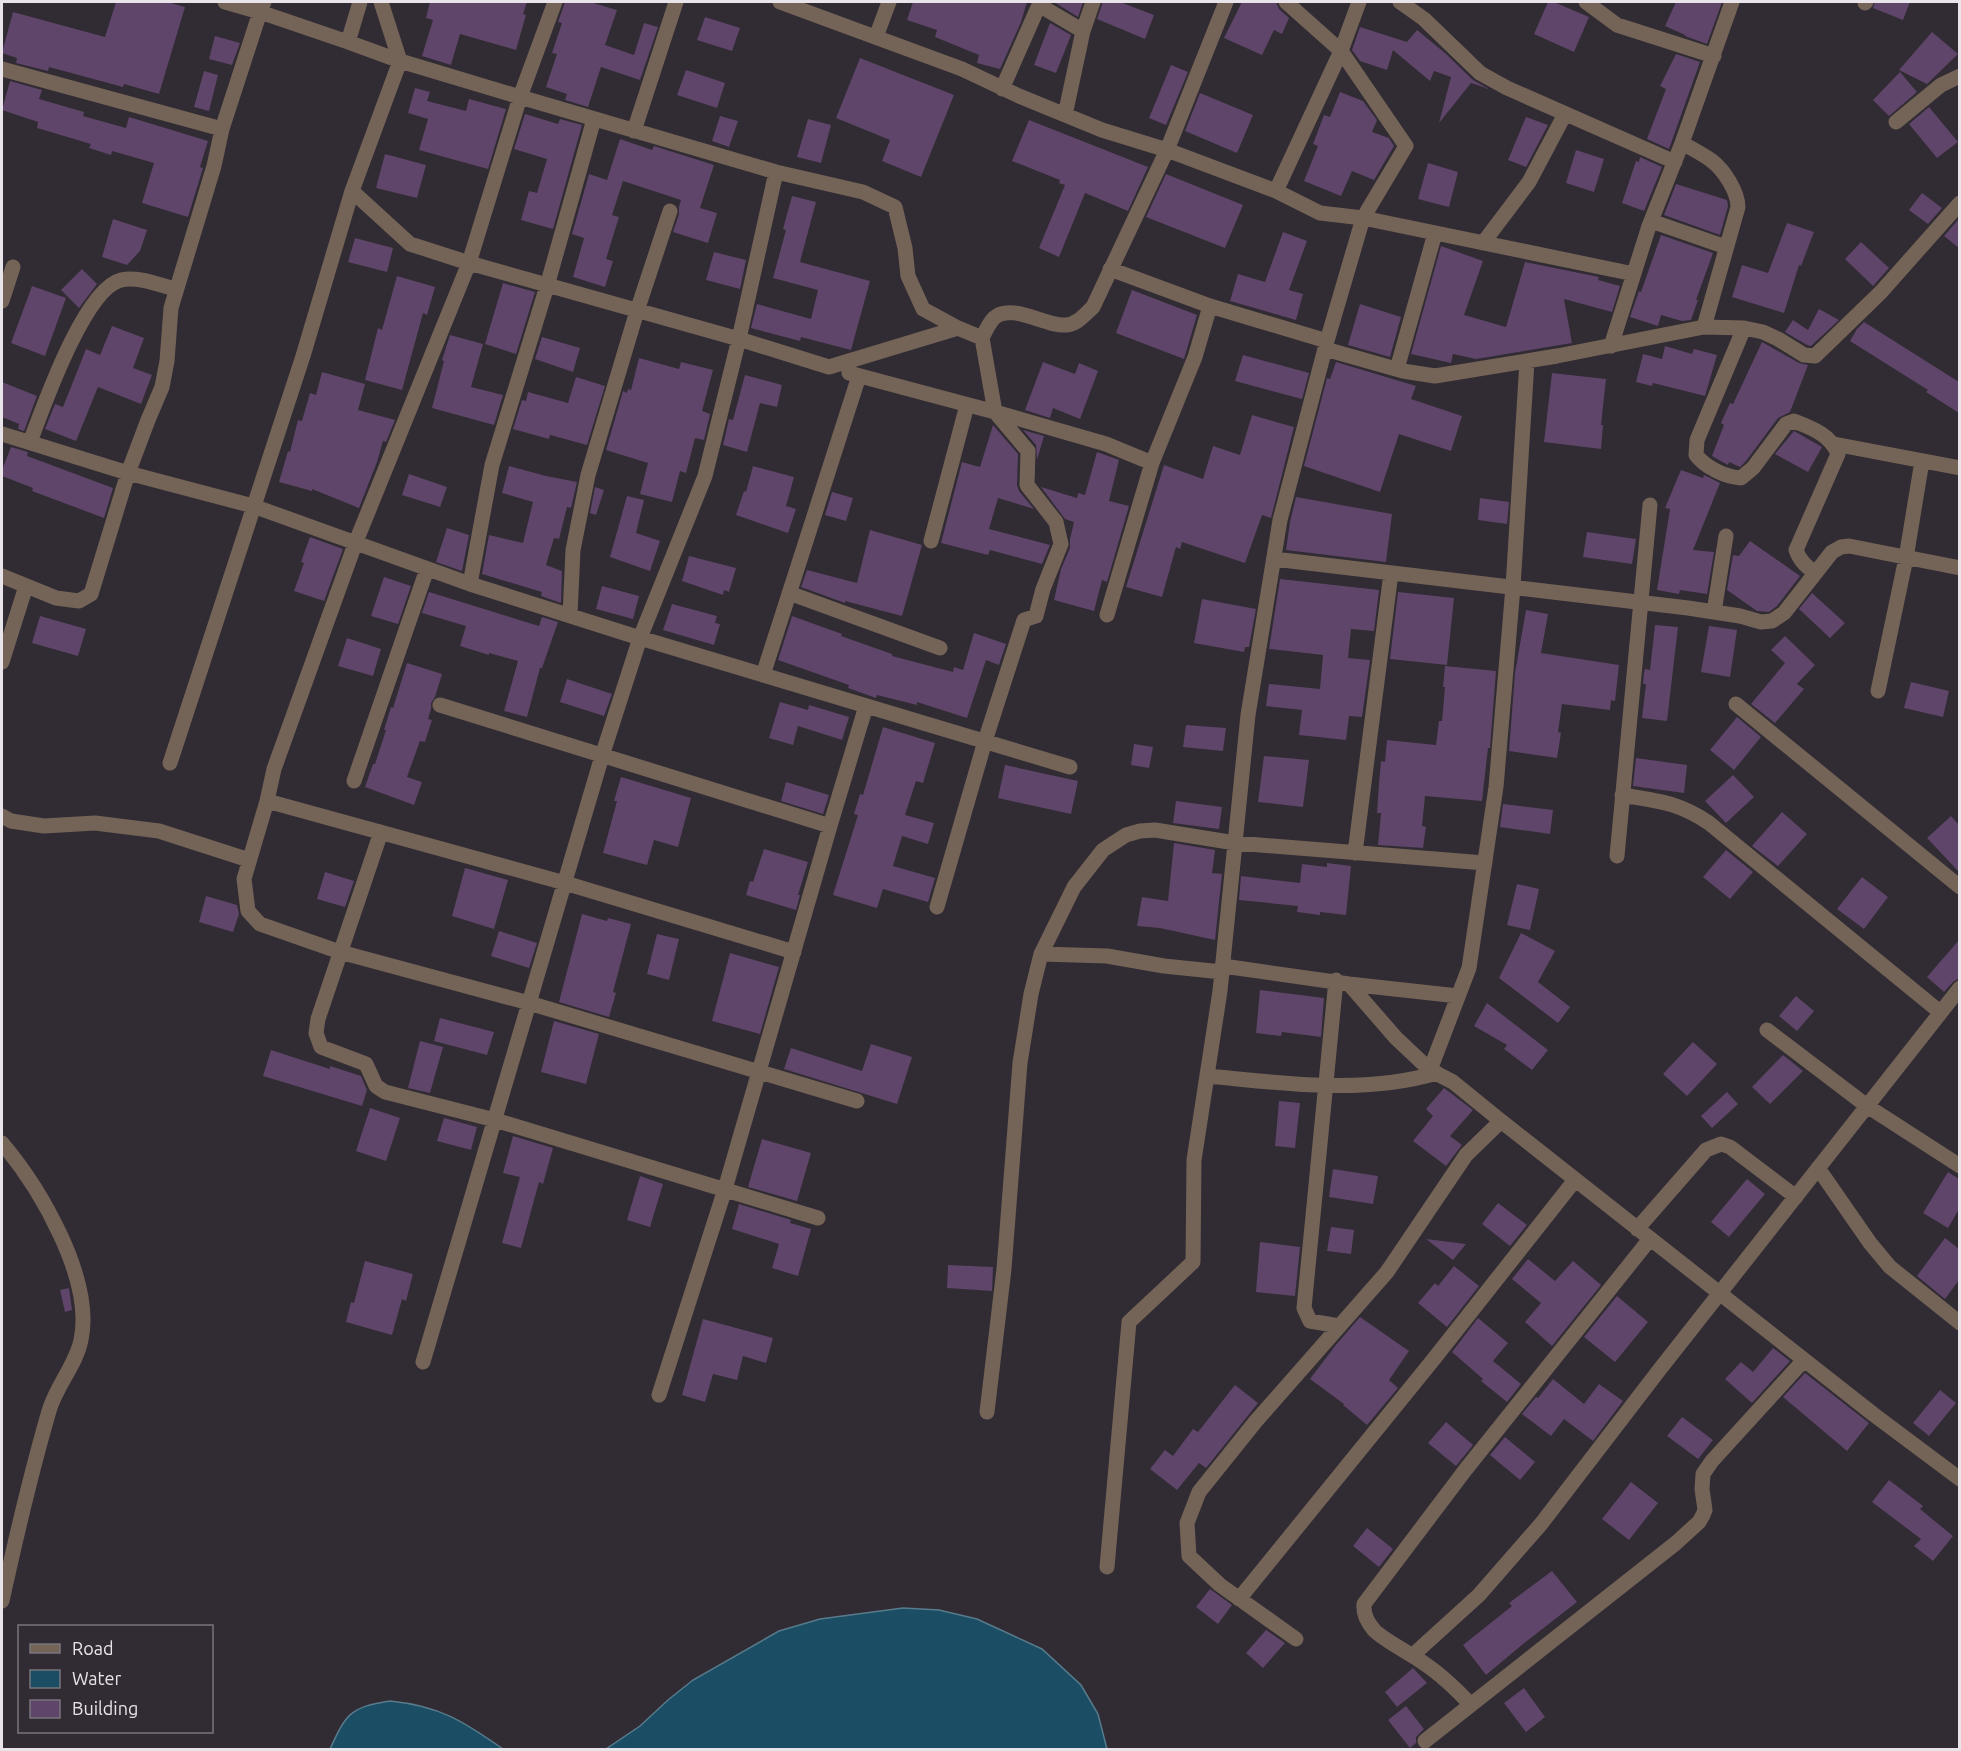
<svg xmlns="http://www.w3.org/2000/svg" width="1961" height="1751" font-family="Ubuntu,sans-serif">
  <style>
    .water { fill: #1b4e64; stroke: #587b8c; stroke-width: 1.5 }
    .building { fill: #5e4569 }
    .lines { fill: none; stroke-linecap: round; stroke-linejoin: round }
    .minor { stroke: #746457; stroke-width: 15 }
  </style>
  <rect width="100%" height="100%" fill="#312b33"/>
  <path class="water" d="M903,1608l36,2 38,9 65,30 39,36 17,29 9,35h-501l34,-23 28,-26 25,-20 86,-49 41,-12z
    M390,1701c50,5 73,20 113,48h-173c16,-35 20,-42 60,-48z"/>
  <path class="building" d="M116,2h51l18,5 -26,87 -35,-10 -1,3 -74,-20 -1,4 -32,-8 1,-5 -15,-5 11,-41 92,25z
    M430,2h97l-4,12 3,1 -10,35 -56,-16 -9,31 -29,-9 11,-36 -7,-2z
    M565,2h25l27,8 -12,35 29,10 10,-32 14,4 -18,53 -39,-13 -13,40 -23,-7 2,-6 -21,-7 11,-33 -5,-1 10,-30 -4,-1z
    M913,2h114l-6,20 -21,47 -23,-6 2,-8 -44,-18 2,-7 -30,-10z
    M1054,2h29l-5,15z
    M1103,2h17l34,13 -9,24 -48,-20z
    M1242,2h34l3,7 10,9 -7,16 -8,-4 -12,25 -38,-17z
    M1548,2h6l35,15 -15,35 -40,-18z
    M1676,2h46l-15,42 -22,-8v-1l-20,-9z
    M1875,2h35l-7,18 -30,-12z
    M705,17l35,11 -8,23 -35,-11z
    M1050,23l21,12 -15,38 -22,-8z
    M1360,27l47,15 10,-12 28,23 28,27 16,9 -18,-6 -32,40 12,-46 -17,-6 -4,10 -37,-31 -6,20 -27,-9 -8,-11z
    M1932,32l26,22 -31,30 -28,-14z
    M215,36l25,7 -8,22 -23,-6z
    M1676,54l24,8 -31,87 -22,-10 19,-50 -6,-3z
    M860,58l94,37 -33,82 -39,-16 8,-21 -54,-22z
    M1171,65l17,7 -22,53 -17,-7z
    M686,70l39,13 -8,25 -40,-13z
    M204,71l14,4 -9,36 -15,-4z
    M1900,72l17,20 -28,24 -16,-16z
    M10,81l32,9 -3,9 45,13 -1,4 43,12 3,-11 79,24 -8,26 3,1 -15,49 -46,-14 12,-40 -42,-12 -1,4 -22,-7 2,-4 -54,-16 1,-6 -36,-12z
    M415,88l15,4 -3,9 39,10 3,-12 37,10 -18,60 -69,-19 9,-31 -20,-6z
    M1340,92l23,9 14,19 -5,12 17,6 5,8 -20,34 -22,-9 -11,25 -37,-15 14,-35 -5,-2 11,-29 6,2z
    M1200,93l53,22 -16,38 -52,-22z
    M1929,107l29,35 -21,16 -28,-34z
    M525,114l33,10 2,-5 22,6 -29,104 -32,-9 8,-29 8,2 10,-34 -33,-10z
    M720,116l18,5 -9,26 -17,-6z
    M1526,117l22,8 -22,42 -18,-7z
    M808,119l23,6 -10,38 -24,-6z
    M1029,120l119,47 -20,44 -43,-18 -26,64 -20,-9 26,-63 -6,-2 1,-3 -48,-19z
    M620,139l32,11 2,-4 60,19 -14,43 17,5 -9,30 -35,-11 6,-18v-7l2,-7 -58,-19 -11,34 7,2 -13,42 7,2 -8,26 -32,-10 11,-39 -12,-4 17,-60 18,6z
    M1576,150l28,9 -10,33 -28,-9z
    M385,154l41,11 -9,33 -41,-10z
    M1640,157l22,10 -18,44 -22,-8 14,-42 3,1z
    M1428,163l30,9 -9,35 -31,-8z
    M1166,174l77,31 -18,43 -79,-31z
    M1676,184l51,16 1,6 -8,29 -56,-20z
    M1922,193l20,15 -14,16 -19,-14z
    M792,196l24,6 -16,60 70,19 -19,69 -50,-13 -1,4 -49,-13 6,-24 54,15 7,-29 -45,-12 13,-48 -3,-1z
    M113,219l34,11 -7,21 -13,14 -25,-8z
    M1958,220l1,1v27l-15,-12z
    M1787,223l27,9 -13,34 -2,-1 -15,48 -52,-16 10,-32 26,8z
    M1283,232l24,9 -18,49 14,4 -7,26 -66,-19 8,-27 27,8z
    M1661,235l52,18 -17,47h2l-7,20 -9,1 -21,-6 -3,11 -28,-9 9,-26 2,1z
    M355,238l38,10 -6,24 -39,-10z
    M1861,242l28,26 -16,18 -28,-27z
    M1441,246l42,15 -19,54 42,12 19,-65 74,15 -1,3 22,6 -8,26 -48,-13 8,44 -96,16 -23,-5 -2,9 -40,-9z
    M714,252l32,8 -6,29 -34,-9z
    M82,269l15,15 -18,24 -18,-18z
    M397,276l38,11 -8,28 -4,-2 -21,77 -37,-10 13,-52 4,2z
    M503,283l32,9 -19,62 -31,-10z
    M32,286l34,12 -21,58 -34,-13z
    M1132,290l65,25 -13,44 -68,-26z
    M1360,304l41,13 -11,40 -42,-12z
    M1819,309l20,11 -28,26 -4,-1 -22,-13 8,-12 15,10z
    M1864,322l95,60v31l-33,-21 2,-2 -78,-49 7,-12z
    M112,326l32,12 -11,30 19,7 -11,29 -43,-17 -22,54 -31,-12 10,-25 8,3 23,-58 14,6z
    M450,335l33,9 -12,43 32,8 -9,30 -62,-17 12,-47 -2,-1z
    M542,337l38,11 -7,24 -38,-13z
    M1762,342l37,21 9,2 -18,47 -12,6 -32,43 -6,6 -11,-5 -1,3 -16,-9 12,-31 -3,-2 9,-20 3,1z
    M1665,346l27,8 2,-5 23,6 -12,41 -52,-13 -1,3 -16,-4 7,-28 19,5z
    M1243,355l66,18 -7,26 -67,-18z
    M639,358l40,11 2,-7 32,8 -11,41 8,3 -6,26 -9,-2 -9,35 -6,-2 -8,31 -32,-8 8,-31 -42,-13 17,-59 4,2 1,-4 3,1z
    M1043,362l32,12 4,-11 19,8 -18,48 -27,-11 -3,10 -25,-8z
    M1336,362l80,24 -5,13 51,17 -11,35 -52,-17 -19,58 -76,-26 23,-88 3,1z
    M322,372l43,12 -7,26 37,10 -9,22 -3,-1 -6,21 -18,46 -47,-19v2l-33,-9 9,-31 2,1 8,-32 4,1 8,-28 6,2z
    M1552,373l54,6 -5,46h2l-2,24 -57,-7z
    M745,375l37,10 -5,22 -17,-4 -13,49 -24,-7 6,-26 4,1z
    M576,377l29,9 -18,59 -37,-10 -1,4 -36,-10 9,-29 4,1 2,-9 40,11z
    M2,382l35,14 -13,35 -6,-2 1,-5 -17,-7z
    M1252,415l42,12 -23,91 -9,-3 -17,48 -63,-21 -2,7 -4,-2 -14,50 -36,-10 38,-122 39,14 10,-33 27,9z
    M993,425l25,29 -1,31 2,6 15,18 -36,-11 -9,31 61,16 -8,19 -52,-14 -2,5 -47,-12 21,-81 18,5z
    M1023,430l21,6 -7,24 -1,-15z
    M1794,431l28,16 -14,25 -33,-18z
    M11,447l17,5 -1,4 86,32 -9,30 -72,-27 1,-3 -31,-12v-6z
    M1097,452l22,8 -10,41 20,5 -22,76 -5,-2 -8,31 -40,-11 7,-31 9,-21v-9l4,-17 -9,-3 -24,-32 36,11 1,-5 7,2z
    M509,466l37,10 31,6 -6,26 -4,-1 -8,32 -5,-1 -8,27 16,6 -1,32 -20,-7 1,-4 -60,-18 7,-39 34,8 10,-41 -31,-9z
    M753,466l41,11 -8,29 10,3 -8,24 -52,-18 8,-24 2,1z
    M1681,470l22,8 1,-3 16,8 -27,67 21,2 -7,42 -27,-4 -1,4 -22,-4 13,-81 -5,-1z
    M409,474l38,13 -7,20 -38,-12z
    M595,487l9,3 -8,25 -6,-2z
    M832,492l21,6 -7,23 -21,-6z
    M627,496l17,4 -8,33 24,8 -10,30 -40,-14z
    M1296,497l96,17 -6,48 -100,-12 4,-28z
    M1480,498l29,4 -2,22 -29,-4z
    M447,528l22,7 -7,36 -26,-9z
    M870,530l52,15 -20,71 -57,-15v2l-44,-16 6,-17 50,13z
    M1587,532l49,7 -4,25 -49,-7z
    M310,537l33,12 -19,52 -30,-10 10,-28 -3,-1z
    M1750,541l50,35 -23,30 -8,6 -12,-1 -30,-21 6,-35 6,1z
    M689,556l47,12 -7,24 -5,-2 -1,5 -41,-14z
    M384,577l27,9 -13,38 -27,-8z
    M1280,579l99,11 -5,41 -23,-2 -3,29 22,2 -8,57 -13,-1 -3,24 -47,-5 3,-25 -36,-4 3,-22 51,5 3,-34 -54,-6z
    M602,586l37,10 -6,23 -37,-10z
    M429,592l110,34 3,-9 16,5 -16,46h-2l-13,49 -23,-6 14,-50 -29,-8v2l-29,-9 6,-20 -44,-13z
    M1398,592l56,6 -7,67 -57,-6z
    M1812,593l33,30 -15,15 -31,-29z
    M1202,599l54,10 -7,38h-4l-1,5 -50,-9z
    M672,604l45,12 -2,7 5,1 -6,21 -51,-15z
    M1526,610l22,4 -7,39 78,12 -4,36 -4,-1 -1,10 -48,-6 -4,28 3,1 -4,25 -48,-7 6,-78z
    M40,616l46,13 -8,27 -46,-13z
    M792,616l50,18 -1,2 51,18v2l61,16 1,-5 9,3 11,-37 32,11 -7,21 -13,-5 -19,58 -50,-16v3l-40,-10 -1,3 -28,-10 1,-3 -71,-25z
    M1655,625l23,2 -11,94 -25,-3 4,-34h-3l1,-11 1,-4 5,1z
    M1709,626l28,4 -7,47 -29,-5z
    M1785,636l30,29 -18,19 7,5 -29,34 -24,-19 34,-41 -14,-13z
    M347,638l34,11 -8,27 -35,-10z
    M407,663l35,11 -7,23 -4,6v6l-3,10 4,1 -7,22 -5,-1 -13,36 15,5 -8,23 -49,-18 8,-23h2l11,-34h-2l7,-23 2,1z
    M1445,666l51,5 -6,77h-2l-6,53 -57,-5 -3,30 4,1 -3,21 -45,-3 3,-32h-4l2,-29 2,-23 4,1 2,-22 49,5 3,-24h3l3,-34h-2z
    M567,679l45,15 -8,22 -44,-14z
    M1911,682l38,9 -6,26 -39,-9z
    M780,702l28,8 1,-5 40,12 -7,23 -44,-14 -5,19 -24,-7z
    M1737,717l24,20 -27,33 -24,-20z
    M1186,725l40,3 -3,23 -40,-4z
    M883,727l52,16 -12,40 -7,-2 -11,34 29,8 -6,21 -26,-8 -9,30 42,12 -7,24 -45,-13 -6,19 -44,-13 25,-80 -4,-1 6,-20 3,1z
    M1134,744l19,3 -4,21 -18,-3z
    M1264,756l45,4 -6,47 -45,-5z
    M1636,758l51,7 -3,28 -51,-7z
    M1005,765l73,16 -7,33 -73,-16z
    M1733,775l21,22 -28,26 -21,-22z
    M621,777l70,21 -13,49 -24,-7 -7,25 -44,-12 14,-52h-3z
    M786,782l43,13 -6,19 -42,-13z
    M1176,801l46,6 -3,22 -46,-6z
    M1503,804l50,6 -3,24 -50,-7z
    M1782,812l25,22 -29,32 -26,-20z
    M1951,816l8,9v47l-32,-34z
    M1174,843l41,7 -3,23 10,1 -7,66 -55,-12 -23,-2 5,-29 26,4z
    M764,849l44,13 -10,33h2l-4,15 -50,-15 4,-14 3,1z
    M1726,850l27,22 -23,27 -27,-22z
    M1327,863l24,3 -5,49 -26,-3v3l-23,-3 1,-6 -59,-6 2,-24 59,7 2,-19 25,3z
    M465,868l43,12 -14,49 -42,-13z
    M325,872l29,9 -9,26 -28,-8z
    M1862,877l26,20 -24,32 -27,-20z
    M1517,884l22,5 -9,41 -23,-5z
    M206,896l31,9 2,9 -6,18 -34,-10z
    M582,914l25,7 1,-3 23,6 -18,68 3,1 -7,24 -50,-15z
    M499,931l38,12 -8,25 -38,-12z
    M1521,933l34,18 -17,31 32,25 -12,16 -59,-45z
    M657,934l22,5 -10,41 -22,-6z
    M1959,940v38l-6,4 -9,10 -17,-15z
    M730,953l49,14 -19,67 -48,-13z
    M1260,990l64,8 -3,39 -39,-5 -1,4 -25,-3z
    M1796,996l18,15 -17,20 -18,-15z
    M1487,1003l61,47 -16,20 -28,-21 3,-4 -33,-19z
    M440,1018l54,14 -7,23 -53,-14z
    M554,1021l45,13 -13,50 -45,-12z
    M420,1041l23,6 -13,46 -22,-5z
    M1693,1042l24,22 -30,32 -24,-22z
    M871,1044l41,13 -15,47 -113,-35 7,-21 71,23z
    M271,1050l59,19v-3l31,10 6,14 -5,16 -99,-30z
    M1783,1055l20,16 -33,33 -18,-17z
    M1444,1088l29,22 -23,26 12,9 -16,21 -33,-25 20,-25 -7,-7z
    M1727,1092l11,12 -26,24 -11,-12z
    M1279,1101l21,2 -5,45 -20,-2z
    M370,1108l30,10 -14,43 -30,-10z
    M444,1118l33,9 -6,23 -34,-9z
    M513,1136l40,12 -10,36 -4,-2 -18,66 -19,-5 18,-66 -17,-4z
    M762,1139l49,14 -14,48 -49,-14z
    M1333,1169l45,7 -5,28 -44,-7z
    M1948,1172l11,7v30l-11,19 -25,-15z
    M640,1176l23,8 -13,43 -23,-7z
    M1747,1179l18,15 -36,43 -18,-15z
    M1498,1203l29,22 -17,21 -28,-22z
    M739,1204l52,16 -1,3 21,6 -13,47 -26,-8 7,-24 -47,-15z
    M1331,1227l23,3 -3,24 -24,-3z
    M1945,1238l14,11v31l-14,19 -28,-23z
    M1426,1239l40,5 -13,16z
    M1260,1242l40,5 -5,49 -39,-4z
    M1528,1259l27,22 18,-20 28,24 -49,61 -27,-24 16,-19 -29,-24z
    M365,1261l48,13 -7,27 -4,-2 -10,36 -46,-13 5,-20 3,1z
    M948,1265l45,2 -1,24 -45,-3z
    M1454,1266l25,20 -32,41 -29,-24 17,-20 3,3z
    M69,1288l3,22 -7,2 -5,-22z
    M1617,1296l31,26 -33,40 -31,-25z
    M1360,1317l49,34 -20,29 9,8 -31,37 -24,-20 1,-1 -34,-25 25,-33z
    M1478,1318l30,25 -15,18 28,23 -14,18 -26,-21 2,-2 -31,-27z
    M703,1319l70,19 -7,25 -23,-7 -6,24 -24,-6 -8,28 -23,-7z
    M1773,1348l17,13 -38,42 -27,-24 16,-17 12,10z
    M1805,1373l64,50 -22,28 -64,-54z
    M1553,1379l31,25 15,-20 24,17 -30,40 -29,-22 -13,17 -29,-22 14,-17 2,1z
    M1235,1385l23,18 -52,65 -7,-5 -22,27 -27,-21 15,-19 8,6 20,-27 5,3z
    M1940,1390l16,13 -27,33 -16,-13z
    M1682,1417l31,23 -15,19 -31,-23z
    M1446,1422l27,23 -17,21 -28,-23z
    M1505,1437l30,25 -15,18 -30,-25z
    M1889,1480l34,26 -3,3 33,27 -20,25 -19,-15 7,-7 -49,-37z
    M1631,1482l27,21 -29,37 -27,-21z
    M1367,1528l26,21 -14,18 -26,-21z
    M1552,1571l25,31 -54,42 -37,31 -23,-30 49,-39 -3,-3z
    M1210,1589l22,16 -14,19 -22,-17z
    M1266,1630l19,13 -22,25 -17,-15z
    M1413,1668l14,15 -30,24 -12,-15z
    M1524,1688l21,29 -19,15 -22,-29z
    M1406,1706l18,23 -8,8v6l-6,5 -22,-28z"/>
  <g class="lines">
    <path class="minor" d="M225,2l35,10 4,-10
      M780,2l182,67 57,27 83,34 65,20 -74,157c-8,7 -15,17 -27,18 -20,2 -55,-23 -72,-7 -5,5 -9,14 -12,20l-24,-10 -35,-19 -15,-33 -3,-28 -10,-41 -32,-15 -87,-20 -256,-75 -51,166 -114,281 -81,225 -7,32 -23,78 4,32 12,13 80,28 189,51 328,98
      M1226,2l-59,148 109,41 44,22 43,5 43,-72 -65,-95 -65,140
      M1286,2l55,49 18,-49
      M1400,2l24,17 56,54 27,15 168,74
      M1586,2l31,23 97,31
      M1865,3l1,-1
      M876,37l13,-35
      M348,42l52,19 -19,-59
      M2,69l220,60 38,-117 88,30 12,-40
      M1002,89l37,-84 44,26 10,-29
      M1065,115l18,-84
      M1896,122l45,-37 19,-9
      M634,131l42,-129
      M1682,143c10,6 21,11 30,18 12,9 26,31 26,46l-34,120
      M776,172l-37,167 90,28 129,-39
      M352,191l48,-130 120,36 35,-95
      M1651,221l75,26
      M1483,243l46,-61 36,-68
      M1110,269l100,37
      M2,301l11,-34
      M1744,328l-47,112 -1,15c9,12 29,22 45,23l12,-10 33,-44 8,-3c18,7 37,14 44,33l-42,96c4,11 10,16 19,23
      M1611,346l38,-120 33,-83 50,-141
      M1325,349l78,22 32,5 122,-20 147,-29 40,1 19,4 15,7 26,16 11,1 66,-64 79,-89
      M1397,369l38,-136
      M849,373l146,39 -13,-74
      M2,434l126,39 125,33 217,78 170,54 65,-162 34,-137 -270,-76 -59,-19 -58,-53 -49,165 -133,407
      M30,442c13,-34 54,-153 91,-162 17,-4 38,5 54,9
      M1834,444l126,24
      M931,541l36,-136
      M1274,559l414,49 52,8 21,6 11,-1 12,-8 48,-61 9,-5 8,-1 111,22
      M2,576l54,22 23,3 12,-7 37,-121 20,-53 14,-33 5,-26 4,-53 43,-142 8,-37
      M470,584l22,-119 55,-179 47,-167
      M789,593l151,55
      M1714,612l12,-76
      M570,615l3,-65 15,-75 49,-164 33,-100
      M1107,615l45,-152 43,-106 15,-51 117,35 36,-123 271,56
      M2,662l24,-76
      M763,675l96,-299
      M1878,691l28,-133 16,-97
      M1736,704l224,183
      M440,705l390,121
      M354,781l73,-212
      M1622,795c36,6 56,7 87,28l231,189
      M267,801l298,82 229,69
      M2,816l9,5 33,5 51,-3 64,8 90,29
      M381,832l-63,187 -2,14 5,14 45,17 10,22 9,6 110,28 323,98
      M1355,853l36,-280
      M1617,856l33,-351
      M937,907l48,-166 39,-121 12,-4 7,-27 18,-45 -5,-22 -29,-37 1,-34 -33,-39 111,32 46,19
      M1041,954l66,2 57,10 58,6
      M1223,966l126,18 109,12
      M1336,980l-32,328 6,13 29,5
      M1349,984l47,54 34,32
      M1767,1030l100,76 93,60
      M1207,1076c76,7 155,19 230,-3
      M1501,1121l372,293 87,65
      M2,1143c38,45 92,136 79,197 -5,25 -25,46 -32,71 -18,62 -33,126 -47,190
      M1818,1168l52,75 20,24 70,56
      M1637,1229l69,-79 15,-6 9,3 66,50
      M423,1362l179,-606 38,-118 430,129
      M659,1395l66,-206 105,-363 36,-120
      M987,1412l17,-143 16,-206 11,-69 10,-40 33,-67 29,-37 23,-15 14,-4 15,-1 80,13 250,20
      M1107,1567l22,-245 64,-60 1,-102 26,-169 28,-276 32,-195 47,-179
      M1239,1599l194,-239 142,-180
      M1296,1639l-76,-54 -31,-29 -2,-33 12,-31 57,-71 131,-149 79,-117 35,-34 -48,-39 -23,-12 39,-102 27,-181 17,-200 14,-226
      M1413,1655l66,-60 62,-71 119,-155 300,-381
      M1471,1705c-14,-15 -28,-29 -46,-41 -13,-10 -42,-24 -51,-34 -6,-7 -11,-17 -10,-26l102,-135 184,-230
      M1425,1741l251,-198 23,-21 4,-7 2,-5 -3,-21 1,-15 9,-13 92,-101"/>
  </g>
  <rect width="1961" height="1751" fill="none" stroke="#e8e4e9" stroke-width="6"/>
  <rect x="18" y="1625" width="195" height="108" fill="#312b33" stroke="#7a757c" stroke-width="1.5"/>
  <rect x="30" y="1644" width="30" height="9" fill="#746457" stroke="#7a757c" stroke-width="1.5"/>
  <text x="72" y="1655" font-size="18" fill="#e8e4e9">Road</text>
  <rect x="30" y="1670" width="30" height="18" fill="#1b4e64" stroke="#7a757c" stroke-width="1.5"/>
  <text x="72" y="1685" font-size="18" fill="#e8e4e9">Water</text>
  <rect x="30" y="1700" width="30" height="18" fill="#5e4569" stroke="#7a757c" stroke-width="1.5"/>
  <text x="72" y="1715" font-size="18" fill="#e8e4e9">Building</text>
</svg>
